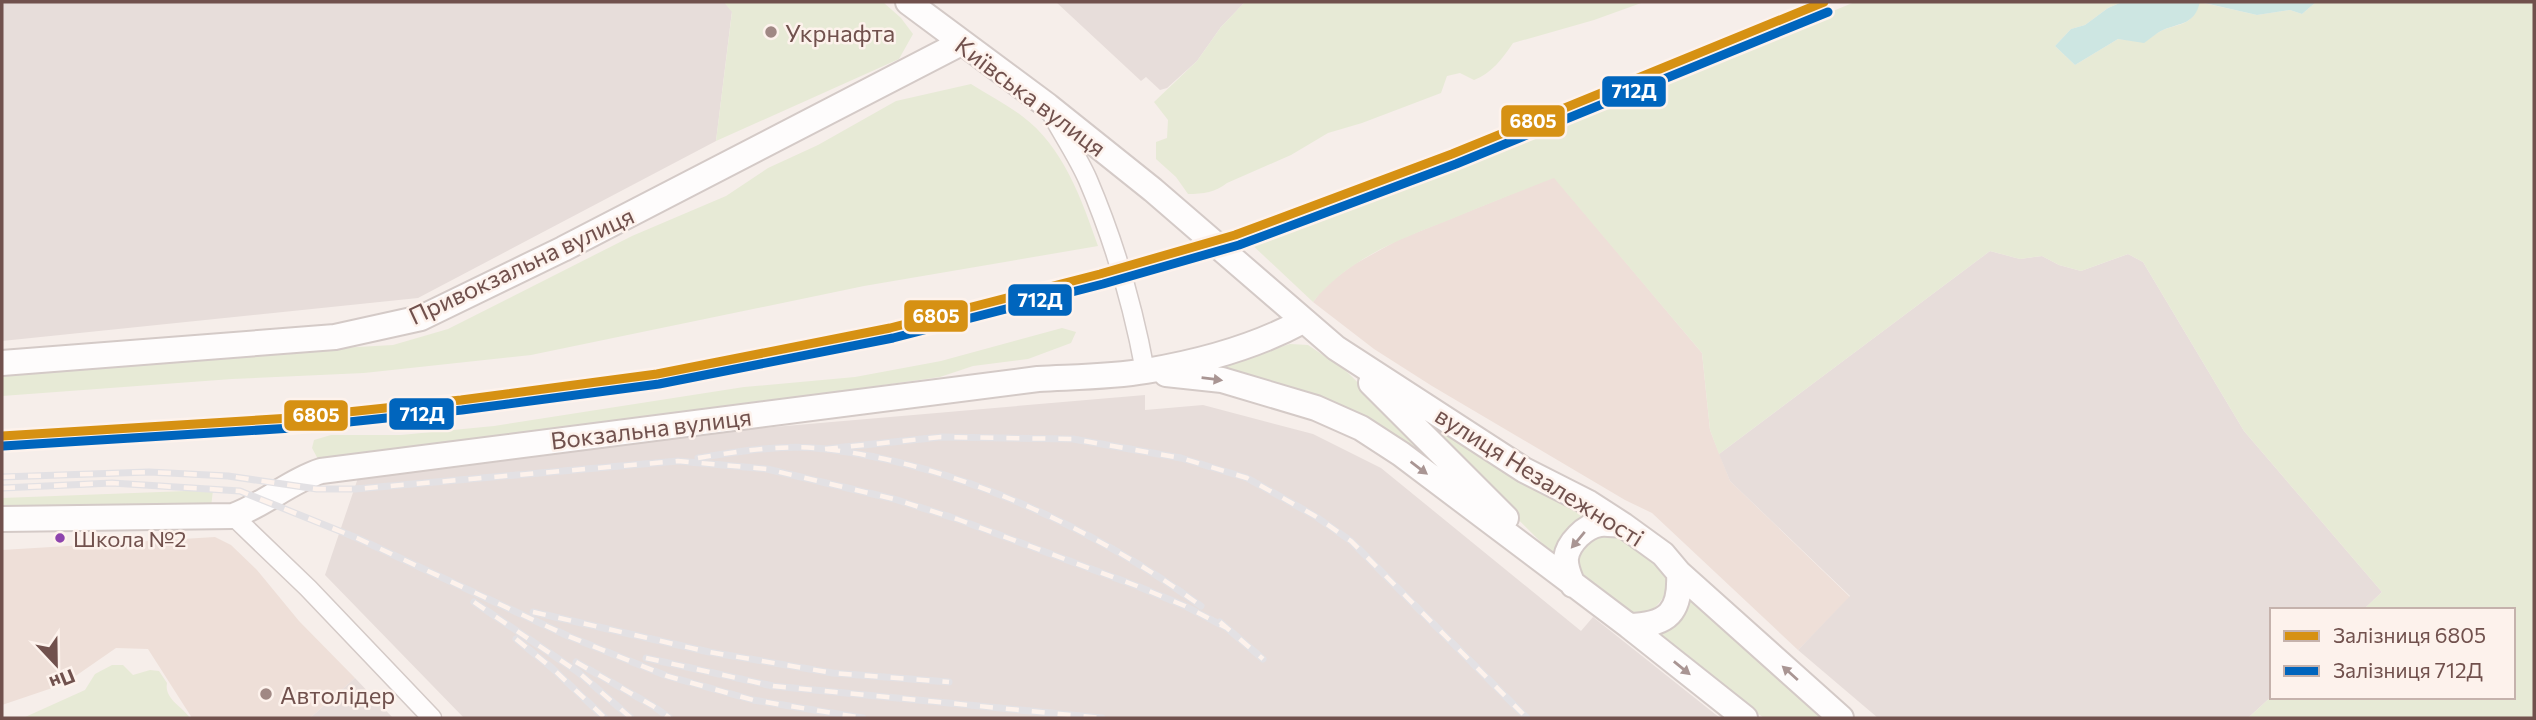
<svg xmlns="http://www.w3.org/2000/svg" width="2536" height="720" font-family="Commissioner,sans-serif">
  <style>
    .residential { fill: #eedfd8 }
    .industrial { fill: #e7ddda }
    .green { fill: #e7ead6 }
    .water { fill: #cde6e2 }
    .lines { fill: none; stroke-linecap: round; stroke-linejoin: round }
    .street-casing { stroke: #d4cac7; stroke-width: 21 }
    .secondary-casing { stroke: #d4cac7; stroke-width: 28 }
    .street { stroke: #fefcfc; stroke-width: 18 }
    .secondary { stroke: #fefcfc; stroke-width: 24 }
    .rail-casing { stroke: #e3e1e4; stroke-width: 7 }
    .rail { stroke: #fdf2ec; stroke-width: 4.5; stroke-dasharray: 13; stroke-linecap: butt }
    .rail-1-casing { stroke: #fdf2ec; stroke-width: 14 }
    .rail-2-casing { stroke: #fdf2ec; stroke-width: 14 }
    .rail-1 { stroke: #d69113; stroke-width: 9 }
    .rail-2 { stroke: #0065bd; stroke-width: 9 }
    .oneway { fill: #a99593 }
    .poi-dot { fill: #a08884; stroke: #fdf2ec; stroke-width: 2.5 }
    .bus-dot { fill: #8e44ad; stroke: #fdf2ec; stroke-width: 2.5 }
    .labels { text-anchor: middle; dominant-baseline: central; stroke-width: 5; stroke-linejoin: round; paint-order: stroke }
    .bus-label { font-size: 22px; fill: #71514d; stroke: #fdf2ec; text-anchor: start }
    .poi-label { font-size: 24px; fill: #71514d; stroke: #fdf2ec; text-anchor: start }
    .street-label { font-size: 24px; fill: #71514d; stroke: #fdf2ec }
    .line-badge { stroke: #fdf2ec; stroke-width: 2.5 }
    .badge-label { font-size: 19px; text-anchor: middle; font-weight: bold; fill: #fff }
  </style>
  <rect width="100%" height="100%" fill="#f6eeea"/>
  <path class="residential" d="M1554,177l148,176 8,77 20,51 120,116 -52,53 -146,-137 -27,-13 -193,-114 -58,-37 -61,-47 12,-16 28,-21 45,-25z
    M215,537l16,8 26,25 42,51 56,57 -45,40h-118l-44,-69 -32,-1 -52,36 -62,21v-155z"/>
  <path class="industrial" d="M2,2h722l8,9 -16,130 -298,157 -416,43z
    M1056,2h189l-24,25 -24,34 -30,27 -7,2 -14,-13 -5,4z
    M1990,251l30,8 22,-3 17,9 22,6 47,-17 15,8 101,169 138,161 -19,18h-91v86l-24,22h-370l-80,-68 52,-54 -120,-115 -11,-27z
    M1145,395v15l58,-5 110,29 68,34 200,163 12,-14 127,101h-1256l-139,-143 34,-100 368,-44z
    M355,678l38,40h-83z"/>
  <path class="green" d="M724,2h159l18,16 12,16 -14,25 -183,82 16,-129z
    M1245,2h399l-50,18 -81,23c-10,15 -22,31 -39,37l-14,-7 -13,3 -6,17 -79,30 -34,10 -37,22 -64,28c-11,9 -24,11 -39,11l-12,-17 -20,-18v-17l11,-4 1,-18 -14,-18 43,-41 24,-34z
    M1855,2h267l-14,6 -23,17 -14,4 -16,17 20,19 43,-26 26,3c5,-3 12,-9 19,-12 18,-7 31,-5 36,-28l58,13 33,-5 12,4 14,-12h218v716h-286l24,-22 241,1v-87h-150l19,-18 -138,-161 -101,-169 -15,-8 -47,17 -22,-6 -17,-9 -22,3 -30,-8 -271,203 -9,-24 -8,-77 -148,-175c-33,13 -67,26 -100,40 -51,20 -106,40 -141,84l-66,-62 210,-76z
    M971,84c17,11 35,20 51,32 41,30 60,84 76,130l-234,40 -333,69 -167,18 -132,6 -230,17v-29l391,-22 55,-16 184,-93 94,-40 42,-28 50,-23 78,-44z
    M1062,328l14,4 -5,11 -43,16 -55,7 -33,11 -295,42 -326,42 -7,-13 2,-8 17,-5h70l93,-9 250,-39 111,-10 86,-16z
    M1290,344l18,1 37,25 163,159 -133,-101 -166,-59z
    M1414,416l116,68 62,31 -34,44z
    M213,490l-2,17 -209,6v-15z
    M1621,533c29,25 72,47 25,82l-11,-1 -6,-4c-14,-10 -33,-19 -45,-32 -10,-11 -5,-37 10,-42 7,-3 19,-3 27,-3z
    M1689,594l145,124h-70l-115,-82z
    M112,665h11l10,10 17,-5 9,1 8,12c-3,16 15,23 23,35h-167l62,-28 10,-16z"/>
  <path class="water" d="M2122,2h78c-6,23 -18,20 -37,28 -7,3 -13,9 -19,13l-26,-4 -43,26 -20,-19 16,-17 14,-4 23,-17z
    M2200,2h116l-14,12 -12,-4 -33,5z"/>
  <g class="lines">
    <g class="street-casing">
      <path id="street" d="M1051,113c12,22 27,44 37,67 26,61 45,125 57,191
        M233,516l75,72 124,130"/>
    </g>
    <g class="secondary-casing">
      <path id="secondary" d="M908,2l140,104 105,84 183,158 188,122 65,33 34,22 40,29 16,19 162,145
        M2,363l333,-26 86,-19 142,-69 398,-206
        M1166,374l56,6 94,28 45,20 40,26 228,172 116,92
        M1371,383l135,135
        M2,519l231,-3c31,-11 57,-35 88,-45l717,-92c36,-2 73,-2 108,-8 54,-9 109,-24 157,-50
        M1573,585c-3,-8 -8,-17 -7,-27 2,-15 19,-32 34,-34 7,-1 16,1 23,1
        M1629,626c39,-1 52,-14 50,-53"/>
    </g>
    <use href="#street" class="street"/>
    <use href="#secondary" class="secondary"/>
    <g class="rail-casing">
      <path id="rail" d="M825,449l116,-12 132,2 108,19 66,20 68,38 36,25 176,177
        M698,458c42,-7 86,-14 128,-9 132,16 268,79 375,157
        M2,477l147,-5 79,4 89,13h38l323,-28 89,8 127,30 63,20 180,67 48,20 42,22
        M2,488l110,-5 128,8 117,47 211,98 99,40 86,24 110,18
        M474,602l104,70 53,46
        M533,612l176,40 124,21 116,9
        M1220,622l43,37
        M516,639l36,29 53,50
        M646,658l127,28 329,32
        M576,662l77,44 17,12"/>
    </g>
    <use href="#rail" class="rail"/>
    <g class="rail-1-casing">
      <path id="rail-1" d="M2,436l289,-18 170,-18 196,-26 233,-46 210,-54 135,-39 217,-81 372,-152"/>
    </g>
    <g class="rail-2-casing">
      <path id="rail-2" d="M3,446l289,-18 170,-18 197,-26 234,-46 210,-54 136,-39 217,-81 372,-152"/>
    </g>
    <use href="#rail-1" class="rail-1"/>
    <use href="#rail-2" class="rail-2"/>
  </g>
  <defs><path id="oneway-solid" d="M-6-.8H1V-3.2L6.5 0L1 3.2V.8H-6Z" transform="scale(1.75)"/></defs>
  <g class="oneway">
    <use href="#oneway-solid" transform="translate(1212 379) rotate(7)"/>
    <use href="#oneway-solid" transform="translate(1419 468) rotate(37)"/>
    <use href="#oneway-solid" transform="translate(1578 540) rotate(130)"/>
    <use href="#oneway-solid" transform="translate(1682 668) rotate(39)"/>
    <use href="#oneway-solid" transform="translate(1790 673) rotate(-138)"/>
  </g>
  <g class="poi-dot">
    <circle cx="771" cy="32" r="7"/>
    <circle cx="266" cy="694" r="7"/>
  </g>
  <circle class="bus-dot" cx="60" cy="538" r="6"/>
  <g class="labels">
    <g class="bus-label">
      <text x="73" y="538">Школа №2</text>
    </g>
    <g class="poi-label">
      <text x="785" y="32">Укрнафта</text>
      <text x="280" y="694">Автолідер</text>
    </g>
    <g class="street-label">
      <text transform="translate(1031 96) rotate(37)">Київська вулиця</text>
      <text transform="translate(521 265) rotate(-25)">Привокзальна вулиця</text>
      <text transform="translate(651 428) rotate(-7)">Вокзальна вулиця</text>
      <text transform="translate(1540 476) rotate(32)">вулиця Незалежності</text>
    </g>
  </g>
  <g class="line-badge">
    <rect x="1601" y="75" width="66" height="33" rx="7" fill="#0065bd"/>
    <rect x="1500" y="104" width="66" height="34" rx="7" fill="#d69113"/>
    <rect x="1007" y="283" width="66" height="34" rx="7" fill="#0065bd"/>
    <rect x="903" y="299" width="66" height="34" rx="7" fill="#d69113"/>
    <rect x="388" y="397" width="67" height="34" rx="7" fill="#0065bd"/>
    <rect x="283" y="399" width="66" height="33" rx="7" fill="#d69113"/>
  </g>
  <g class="badge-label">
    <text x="1634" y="98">712Д</text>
    <text x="1533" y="128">6805</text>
    <text x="1040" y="307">712Д</text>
    <text x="936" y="323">6805</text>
    <text x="422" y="421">712Д</text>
    <text x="316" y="422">6805</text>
  </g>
  <rect width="2536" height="720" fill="none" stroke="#71514d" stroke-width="7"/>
  <rect x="2270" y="608" width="245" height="91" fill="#fdf2ec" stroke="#c5b2ac" stroke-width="2"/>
  <rect x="2284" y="631" width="35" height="10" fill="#d69113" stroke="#c5b2ac" stroke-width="2"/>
  <text x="2333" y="643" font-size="21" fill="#71514d">Залізниця 6805</text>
  <rect x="2284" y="666" width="35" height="10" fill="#0065bd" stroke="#c5b2ac" stroke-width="2"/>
  <text x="2333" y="678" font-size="21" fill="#71514d">Залізниця 712Д</text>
  <g transform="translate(56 664) rotate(158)" stroke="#fdf2ec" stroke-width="5" paint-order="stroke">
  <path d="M0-5L12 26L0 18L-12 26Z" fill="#71514d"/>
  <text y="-10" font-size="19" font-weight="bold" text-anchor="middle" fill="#71514d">Пн</text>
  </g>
</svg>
